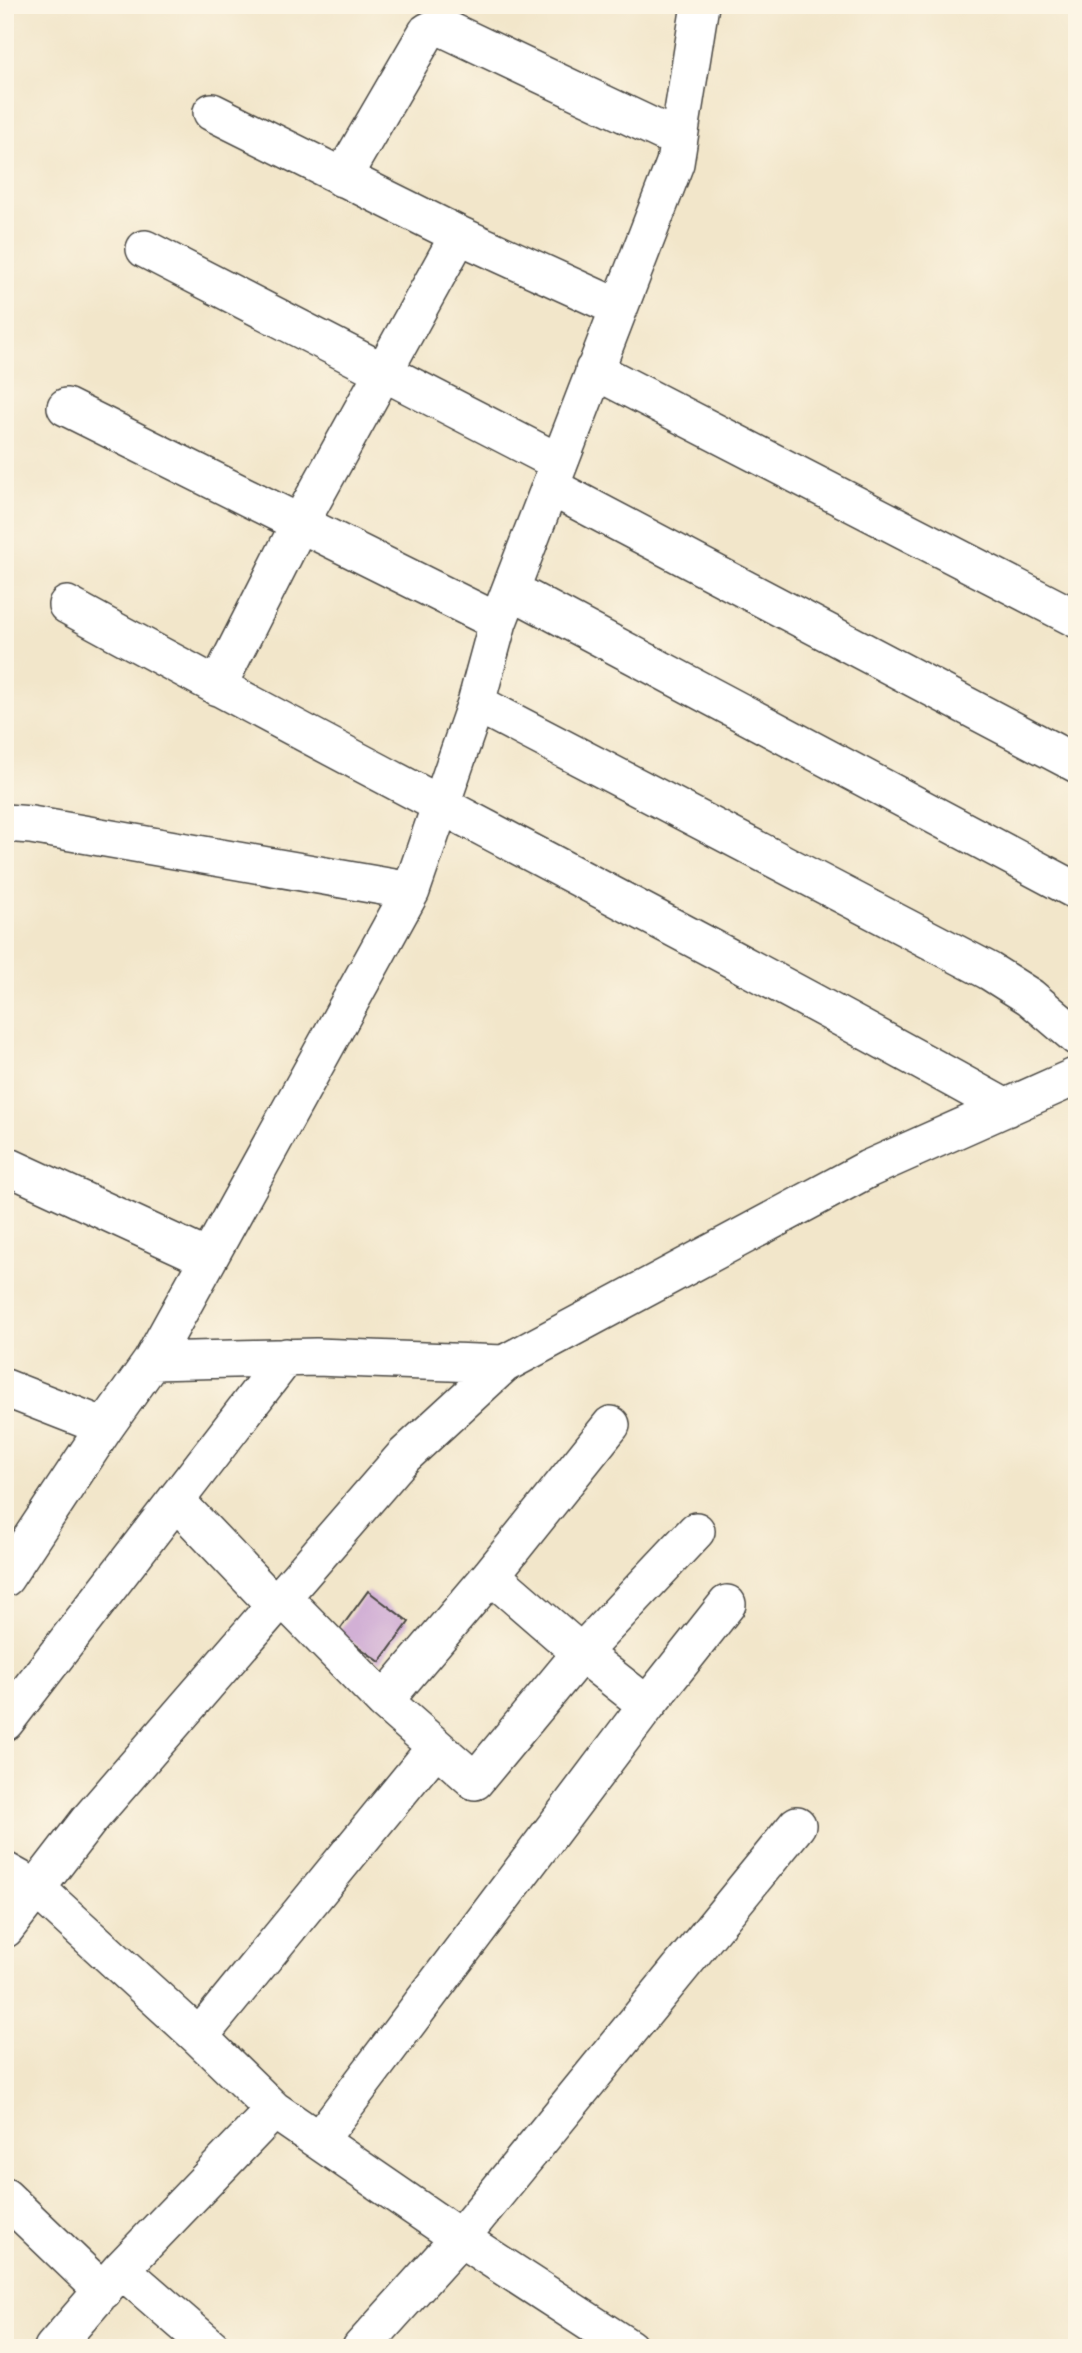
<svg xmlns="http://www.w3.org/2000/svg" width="1082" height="2353" font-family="'Architects Daughter',sans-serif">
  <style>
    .building { fill: #d2b0d5 }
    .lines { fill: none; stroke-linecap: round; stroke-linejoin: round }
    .minor-casing { stroke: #494743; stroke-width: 40 }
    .minor { stroke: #fff; stroke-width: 37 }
  </style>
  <rect width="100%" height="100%" fill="#fcf5e5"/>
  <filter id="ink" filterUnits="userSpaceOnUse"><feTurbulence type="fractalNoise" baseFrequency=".0143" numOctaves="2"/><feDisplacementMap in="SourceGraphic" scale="14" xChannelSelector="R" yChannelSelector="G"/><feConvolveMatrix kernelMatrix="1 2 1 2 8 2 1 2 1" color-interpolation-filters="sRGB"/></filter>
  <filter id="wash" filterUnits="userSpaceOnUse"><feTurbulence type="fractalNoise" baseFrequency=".00686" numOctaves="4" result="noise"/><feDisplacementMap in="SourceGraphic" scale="28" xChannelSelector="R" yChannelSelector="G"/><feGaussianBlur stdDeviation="1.57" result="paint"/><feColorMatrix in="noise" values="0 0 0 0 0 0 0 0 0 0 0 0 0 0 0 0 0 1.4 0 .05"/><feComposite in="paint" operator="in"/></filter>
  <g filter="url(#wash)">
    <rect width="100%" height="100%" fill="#f2e6ca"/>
    <g id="blocks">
      <path class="building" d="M368,1591l41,31 -29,40 -42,-30z"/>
    </g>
  </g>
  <g filter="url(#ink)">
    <use href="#blocks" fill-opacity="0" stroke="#494743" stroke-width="2"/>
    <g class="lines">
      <g class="minor-casing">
        <path id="minor" d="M212,112l247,123 160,73
          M342,178l85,-146 12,-6 239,113
          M145,249l413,213
          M594,370l483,249
          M66,407l432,215
          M551,487l526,277
          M511,590l566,301
          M67,605c312,171 629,330 939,503
          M217,687l83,-164 159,-288
          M476,703l513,268 41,26 47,40
          M5,823l26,2 380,66
          M5,1165l202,93
          M152,1361l164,-4 188,7
          M5,1388l100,39
          M176,1501l99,104
          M491,1575l90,78 66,52
          M5,1578l100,-151 47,-66 259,-470 65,-188 22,-81 177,-459 25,-158
          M282,1597l102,104 91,80 106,-128 115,-122
          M384,1701l107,-126 120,-150
          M5,1722l281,-365
          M5,1871l32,18 162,148 75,73 186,128 169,110
          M5,1929l84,-109 315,-364 100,-92 364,-195 209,-93
          M199,2037l237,-290
          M319,2140l328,-435 80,-101
          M5,2197l98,94
          M121,2269l91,79
          M53,2348l68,-79 153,-159
          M361,2348l99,-110 337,-413"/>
      </g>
      <use href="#minor" class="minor"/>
    </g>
  </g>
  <rect width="1082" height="2353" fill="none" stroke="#fcf5e5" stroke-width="28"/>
</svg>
